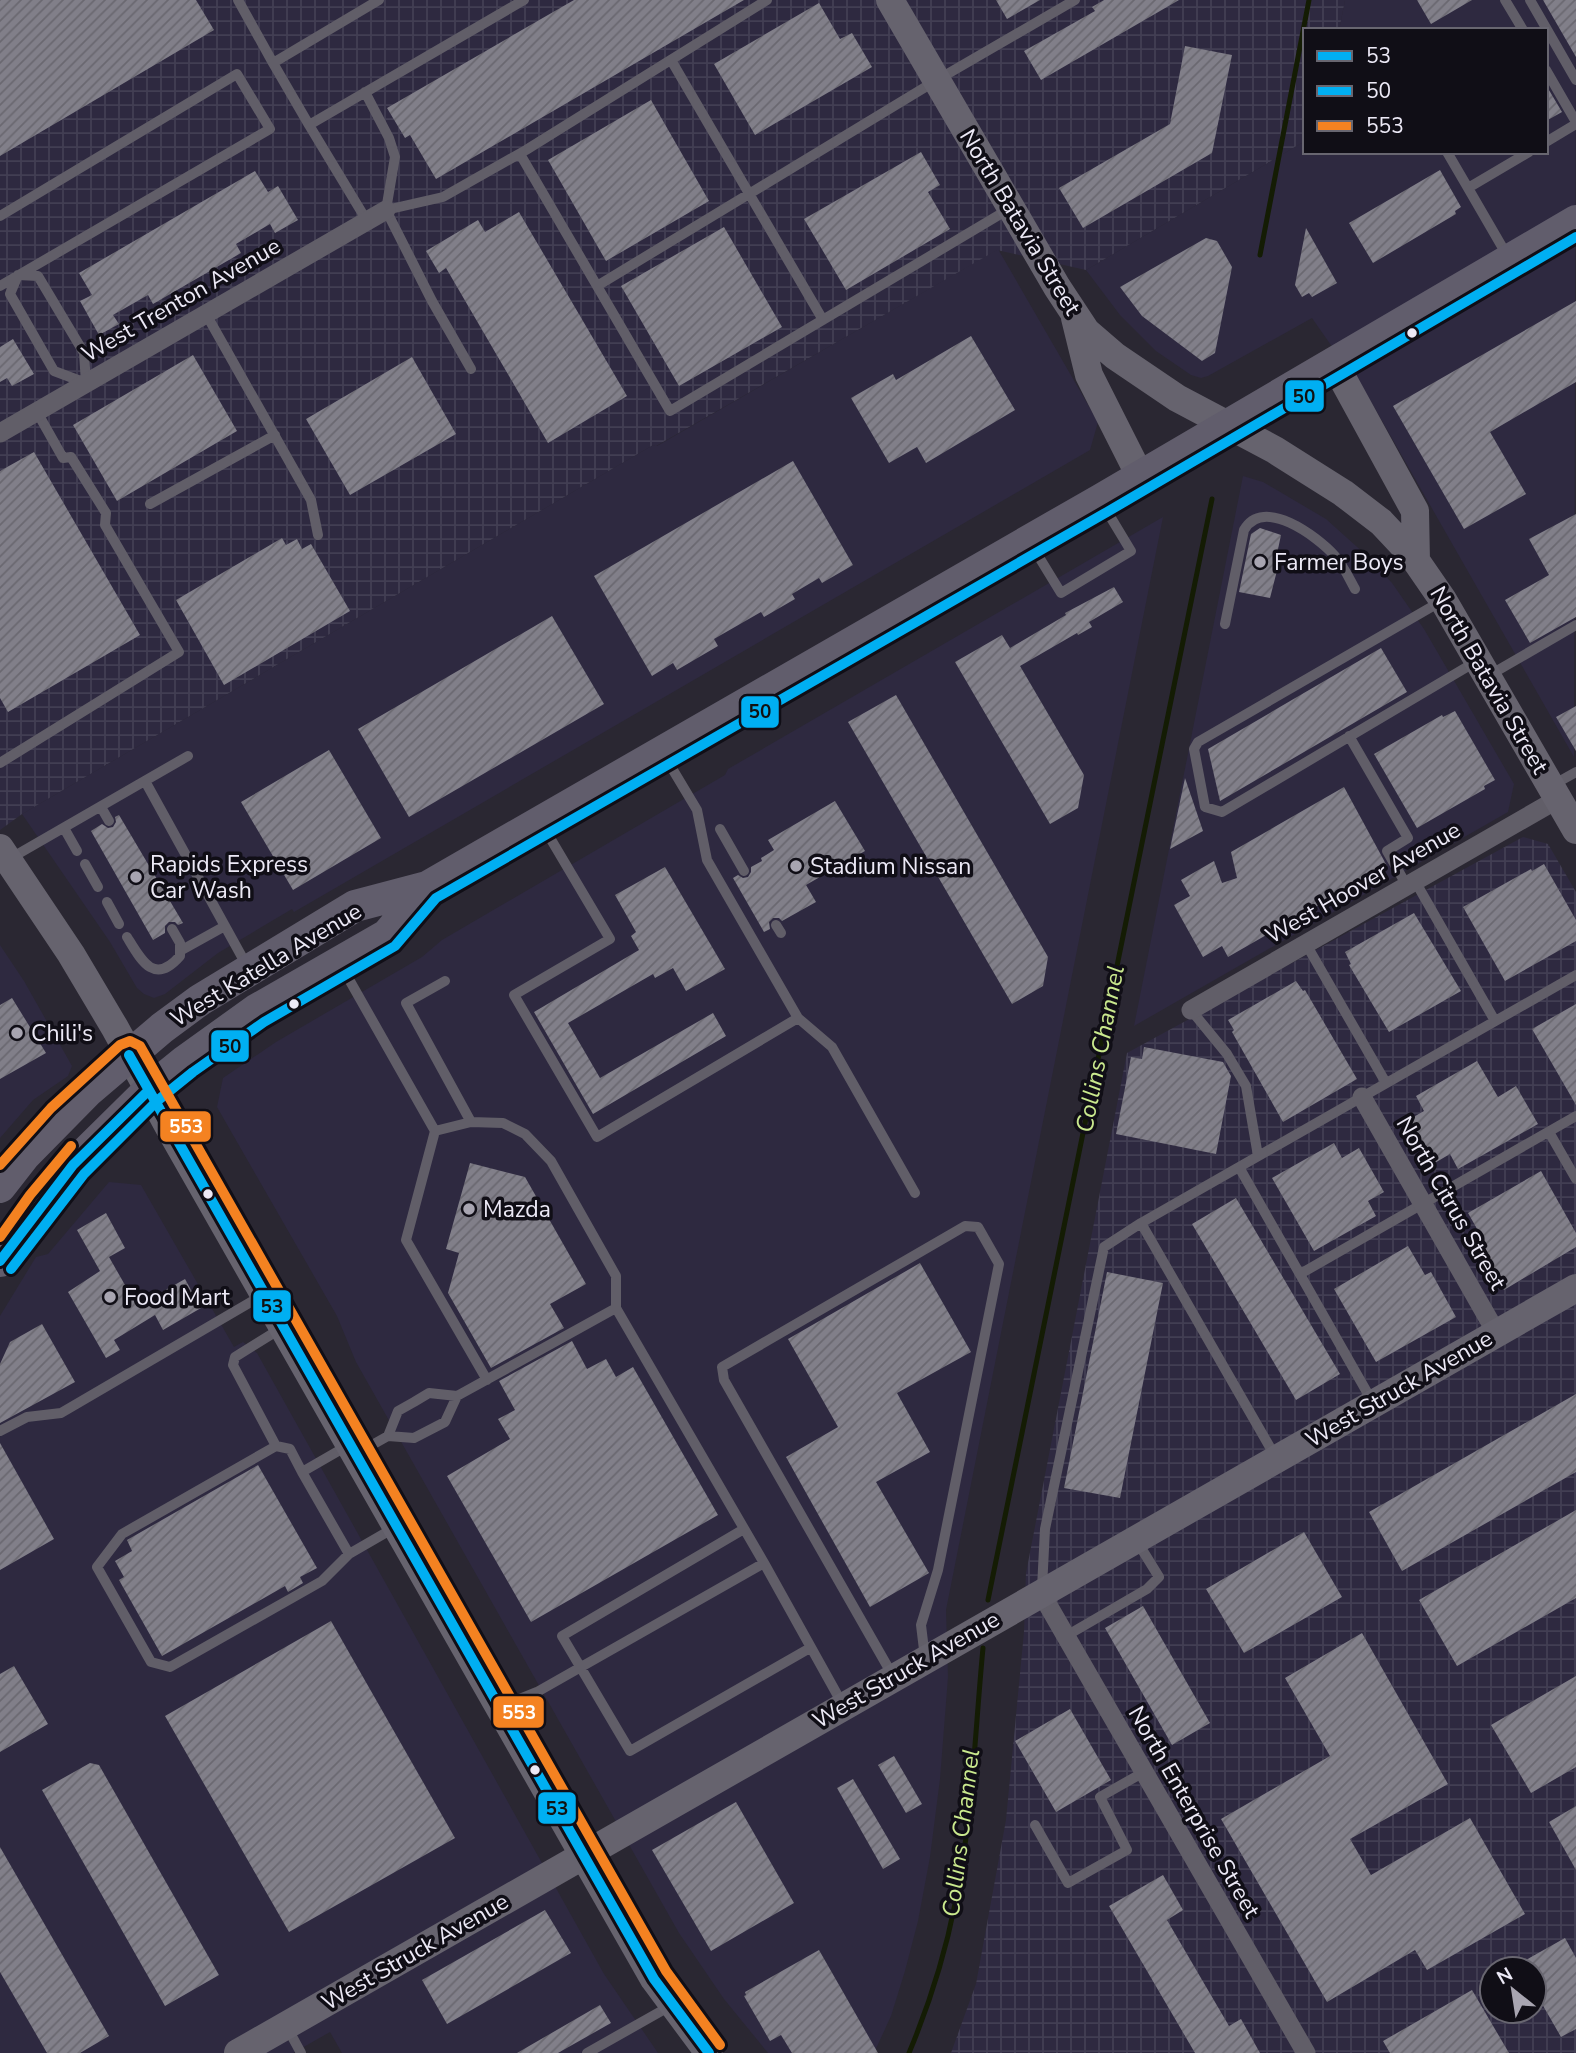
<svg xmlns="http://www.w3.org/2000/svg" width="1576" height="2053" font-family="'Nunito Sans',sans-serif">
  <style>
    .built { fill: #2e2940 }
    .industrial { fill: url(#industrial-grid); fill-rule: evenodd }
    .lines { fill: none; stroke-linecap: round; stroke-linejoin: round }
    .stream { stroke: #141c04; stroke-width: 5 }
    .building { fill: url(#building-hatch) }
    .lane { stroke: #615e68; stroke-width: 10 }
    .street { stroke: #615e68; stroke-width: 19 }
    .secondary { stroke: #66636e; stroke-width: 28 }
    .primary { stroke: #615d6c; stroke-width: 32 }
    .bus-1-casing { stroke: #100e16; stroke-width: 16 }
    .bus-2-casing { stroke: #100e16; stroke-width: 16 }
    .bus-3-casing { stroke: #100e16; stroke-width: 16 }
    .bus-1 { stroke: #00aff2; stroke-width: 10 }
    .bus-2 { stroke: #00aff2; stroke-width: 10 }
    .bus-3 { stroke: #f48221; stroke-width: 10 }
    .bus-dot { fill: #ece9f6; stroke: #100e16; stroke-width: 2.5 }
    .poi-dot { fill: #a8a5b1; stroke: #100e16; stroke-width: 2.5 }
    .labels { text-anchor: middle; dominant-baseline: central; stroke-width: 7; stroke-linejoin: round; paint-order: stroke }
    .street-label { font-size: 23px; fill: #ece9f6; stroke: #100e16 }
    .poi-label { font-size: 23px; fill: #ece9f6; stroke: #100e16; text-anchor: start }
    .water-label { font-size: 24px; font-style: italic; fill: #cae98e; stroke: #100e16 }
    .line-badge { stroke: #100e16; stroke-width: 2.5 }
    .badge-label { font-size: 19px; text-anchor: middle; font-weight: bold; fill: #fff }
    .pale-badge-label { font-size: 19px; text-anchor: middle; font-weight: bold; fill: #111 }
  </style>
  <defs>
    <pattern id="industrial-grid" width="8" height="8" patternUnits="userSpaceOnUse" patternTransform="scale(1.75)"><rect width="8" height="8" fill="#2e2940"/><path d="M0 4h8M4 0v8" fill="none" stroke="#423e53"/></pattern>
    <pattern id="building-hatch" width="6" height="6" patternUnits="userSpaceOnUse" patternTransform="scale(1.75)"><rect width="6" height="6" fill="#817f89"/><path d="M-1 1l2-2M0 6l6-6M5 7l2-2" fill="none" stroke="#6a6870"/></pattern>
  </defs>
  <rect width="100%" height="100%" fill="#2a2732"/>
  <path class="built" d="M1345,0h231l-2,757 -200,-350 -62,-89 -104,58 -7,2 -10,-3 -35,-24 -36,-36 -34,-45 219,-129v11h241v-122h-207z
    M998,249l100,173 -8,28 -796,462 -2,-3 -74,44 -53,41 -11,4 -10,-4 -7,-6 -27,-46 -88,-128 631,-369 4,1z
    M1243,476l20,6 63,37 40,36 26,28 32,46 90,155 -6,28 -374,214z
    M1163,517l-217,1093 2,67 -8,102 -10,78 -12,64 -13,50 -14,45 -17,37h-106l-44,-54 -45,-66 -323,-571 -19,-46 -120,-209 6,-29 53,-36 146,-85 20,-17 283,-165 3,-6z
    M0,945l24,36 48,85 -4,10 -35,24 -33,38z
    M109,1182l32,3 93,162 9,-5 14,11 347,621 54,79h-316l-12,-21 -37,21h-293v-737l36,-59 12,-3z"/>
  <path class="industrial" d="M0,0h1345l-6,30h-34v111l-219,129 -89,-20 -341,196 -3,-1 -631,369 -22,16z
    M1523,837l25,7 28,48v1161h-625l25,-69 30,-164 18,-188 2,-59 101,-520zM1492,1969h42v42h-42z"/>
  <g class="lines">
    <path class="stream" d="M1260,255l49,-255
      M988,1600l224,-1101
      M909,2053c20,-48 36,-98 46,-149 17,-80 20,-173 28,-256"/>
  </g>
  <path class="building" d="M0,0h196l18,30 -214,126z
    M574,0h170l-308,179 -26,-44 -5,3 -18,-30z
    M996,0h44l-33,19z
    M1104,0h75l-138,80 -17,-29 71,-40 -3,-4z
    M1417,0h55l-41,24z
    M1543,0h33v57z
    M819,3l21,36 12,-6 20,34 -117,68 -41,-71z
    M1185,46l47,9 -20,98 -129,75 -24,-40 111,-64z
    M1546,85l16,27 -16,9z
    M651,100l58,101 -103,60 -58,-101z
    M921,152l19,33 -12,7 22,37 -104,61 -42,-71z
    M1440,170l21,37 -6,4 1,3 -83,49 -24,-40z
    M255,171l13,21 10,-6 20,34 -23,13 -5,-9 -34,20 5,9 -88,51 -5,-9 -35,20 6,9 -20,11 -19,-34 12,-6 -13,-22z
    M519,212l108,184 -79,47 -102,-175 -7,5 -13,-22 52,-31 7,12z
    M724,227l58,100 -103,59 -58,-100z
    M1306,228l31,55 -25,14 -3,-4 -7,4 -7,-12z
    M1206,238l11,3 15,26 -17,86 -13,8 -60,-45 -22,-29z
    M1576,301v81l-86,50 36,62 -62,35 -71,-123z
    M971,336l44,74 -89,53 -9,-16 -28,16 -38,-65 42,-24 3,6z
    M13,339l21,35 -22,12 -5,-8 -7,4v-35z
    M193,355l44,76 -120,70 -44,-76z
    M412,357l44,77 -106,61 -44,-76z
    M34,452l106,183 -132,77 -8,-14v-227z
    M793,461l60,104 -31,18 -3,-5 -27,16 3,5 -31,18 -3,-5 -47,27 4,7 -41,24 -4,-7 -21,13 -58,-100z
    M1576,514v103l-46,26 -25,-43 44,-25 -20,-36z
    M1260,528l21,7 -4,19 4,1 -11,43 -31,-6 12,-58z
    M282,538l4,7 11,-6 5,10 9,-5 39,67 -126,74 -48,-85z
    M1114,587l9,15 -34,20 3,5 -14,8 -1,-2 -57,33 64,109 -6,33 -28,16 -95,-162 47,-27 8,13 56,-33 -1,-2z
    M552,616l52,88 -195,113 -51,-88z
    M1381,648l26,44 -187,109 -12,-52z
    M896,695l152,262 -5,29 -31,18 -164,-282z
    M1576,706v45l-20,-34z
    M1455,711l40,69 -11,6 1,3 -68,39 -43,-74 68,-39 1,2z
    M329,750l52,88 -88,52 -52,-88z
    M1185,778l18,53 -33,18z
    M1344,787l43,79 -159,91 -6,-11 -19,11 -29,-52 16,-9 -9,-16 33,-19 8,22 15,-5 -6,-26z
    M835,801l30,50 -59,34 10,17 -34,19 -3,-3h-6l-4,4 1,7 -6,3 -31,-54 5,-3 5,3 5,-1 3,-5v-5l11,-6 -1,-3 13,-8 -6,-10z
    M119,815l64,108 -5,2 -3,-3h-6l-4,4v7l-12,7 -62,-109 11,-7 6,4 5,-1 3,-5 -1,-5z
    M1544,864l32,56v21l-71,40 -42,-74 68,-38 1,2z
    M665,867l60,102 -39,22 -13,-23 -18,10 -2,-4 -85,49 32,55 113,-65 13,23 -133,78 -59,-102 105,-62 -8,-14 5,-4 -21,-37z
    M1414,913l47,78 -72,41 -40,-67 2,-1 -6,-12z
    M1296,981l7,10 2,-1 52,89 -74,43 -51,-90 2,-2 -6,-10z
    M12,998l34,55 -46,26v-74z
    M1576,1004v101l-44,-76z
    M1144,1047l79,15 8,14 -15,78 -100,-20 15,-77 11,2z
    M1477,1061l21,36 18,-11 22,38 -80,45 -8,-15 -17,10 -25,-44 16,-9 -8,-15z
    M1334,1143l8,15 17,-10 25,44 -16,9 8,15 -62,35 -42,-73z
    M470,1163l55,14 61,107 -36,20 14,24 -73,40 -43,-75 11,-40 -13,-4z
    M1541,1171l35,62v14l-72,43 -26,-45 6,-4 -16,-28z
    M1236,1198l104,176 -44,26 -104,-176z
    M106,1213l19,35 -16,9 28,49 48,-27 16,29 -38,22 -8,-15 -41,25 6,10 -14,8 -38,-66 32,-21 -23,-41z
    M1408,1246l17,29 6,-3 25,45 -80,45 -42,-73z
    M920,1263l51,89 -74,41 33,59 -54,30 53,91 -59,34 -84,-150 52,-30 -50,-88z
    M1107,1272l56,11 -43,215 -56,-10z
    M42,1324l33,58 -75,41v-59l10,-22z
    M572,1341l15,28 19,-10 10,18 17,-10 85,148 -187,107 -84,-146 63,-37 -12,-20 17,-9 -16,-29z
    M1576,1394v78l-174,99 -33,-59z
    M0,1443l54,96 -54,31z
    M258,1465l59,103 -17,9 3,6 -15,9 -3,-6 -123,70 -43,-76 5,-3 -9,-16 17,-10 -5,-11z
    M1576,1510v88l-119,68 -38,-66z
    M1304,1532l38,65 -98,56 -38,-64z
    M1143,1606l67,117 -38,22 -67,-117z
    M331,1621l124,217 -166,94 -124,-216z
    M1362,1633l86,151 -98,55 21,36 99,-57 55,96 -98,56 -12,-20 -88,52 -106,-183 109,-63 -45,-78z
    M14,1666l34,58 -48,28v-78z
    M1576,1676v91l-45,26 -40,-68z
    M1070,1709l41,71 -55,32 -41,-71z
    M894,1756l28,48 -16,9 -28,-48z
    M90,1763l9,2 120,210 -54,31 -123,-216z
    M853,1779l47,80 -17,10 -46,-81z
    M736,1802l58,101 -83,48 -59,-101z
    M1576,1806v64l-27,-48z
    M0,1847l109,189 -29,17h-33l-47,-81z
    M1163,1875l20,35 -16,10 62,106 12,-7 19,34h-65l-86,-147z
    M545,1910l26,43 -124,71 -25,-44z
    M1565,1938l11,20v71l-15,8 -27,-47v-21h-24z
    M819,1950l59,103h-86l-11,-18 -11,6 -26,-45 2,-1 -1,-3z
    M1472,1990l37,63h-119l-7,-12z
    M600,2005l11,18 -53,30h-41z"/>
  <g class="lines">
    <path class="lane" d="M238,0l35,63 106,-63
      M1505,0l18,30
      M1530,0l46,80
      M671,60l152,260
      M273,63l36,62
      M1546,70l30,52
      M365,92l24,46 6,19 -9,53 46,91 39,68
      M1546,142l30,-18
      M1447,152l21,36
      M520,154l150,257 339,-202
      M386,210l57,-13 83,-47 241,-150
      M0,216l237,-142 33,55 -270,157
      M367,221l-58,-96 215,-125
      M1508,257l-40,-69 61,-36
      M18,275l20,1 46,77 2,30 -32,-12 -44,-77z
      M597,286l340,-206 138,-80
      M206,314l105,186 7,35
      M150,504l125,-69
      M1031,544l30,49 70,-42 -29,-48
      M1440,602l-242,140 -4,7 11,58 17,5 255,-151
      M1225,624l19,-94c19,-34 73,6 91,26 8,9 14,22 20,33
      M1488,676l88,-51
      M1349,736l59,102 -21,13 20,35
      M664,755l33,55 10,50 91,158 34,29 83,146
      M0,763l179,-111 -74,-127 1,-12 -35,-56 -8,1 -26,-46
      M145,781l102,185
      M1551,786l25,-14
      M101,807l8,14
      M543,826l67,113 -96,56 83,142 201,-119
      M64,828l13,23
      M720,829l24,42
      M11,858l177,-102
      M85,864l13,23
      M1415,881l80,140
      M107,902l12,22
      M776,925l5,8
      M127,937c14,23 27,49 53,19v-13l-8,-14
      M1306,944l80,139
      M180,951l45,-25
      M342,967l93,164
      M445,981l-39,22 65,119
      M1191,1010l36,44 19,32 12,70
      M1549,1132l27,47
      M1239,1167l133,234
      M1141,1223l134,233
      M1300,1274l276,-158
      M487,1380l-81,-140 29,-109 36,-9 32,1 22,11 26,27 65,115v32l148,255
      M0,1431l27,-14 34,-4 200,-117
      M388,1436l10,-25 16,-9 15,-9 28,3 159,-88
      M276,1446l-43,-81 2,-8 45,-28
      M347,1446l-45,26 -12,-23 -14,-3 -154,88 -25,33 54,95 19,5 152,-86 27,-27
      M356,1454l32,-18 26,2 31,-16 12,-26
      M302,1472l47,82 45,-26
      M744,1529l-182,107 68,115 180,-103
      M1042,1588l3,-59 59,-282 37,-24 435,-248
      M1066,1636l81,-47 12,-12 -21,-34
      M893,1676l-169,-296 -2,-13 243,-141 13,1 21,37 -61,306 -17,55 4,33
      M502,1706l35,-14 227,-129 79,142
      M1035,1825l33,58 59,-33 -27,-53 44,-25
      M288,2029l13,24
      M587,2053l85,-48"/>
    <path class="street" d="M0,433l386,-223
      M1191,1010l367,-211
      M1362,1097l135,237
      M1041,1593l265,460"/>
    <path class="secondary" d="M890,0l167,287 29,44 29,25 62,42 98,52 68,43 38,29 31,33 31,45 133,230
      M1075,318l14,57 51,101
      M1334,363l81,148 1,50
      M0,848l71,106 44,74 56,103 483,848 55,74
      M238,2053l1338,-765"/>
    <path class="primary" d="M0,1187l25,-32 63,-64 74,-63 38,-28 155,-94 72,-19 673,-387 476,-279
      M0,1261l73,-96 75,-74 37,-30 71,-51 131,-75 40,-48"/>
    <g class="bus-1-casing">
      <path id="bus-1" d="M129,1055l525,924 55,74
        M0,1261l73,-96 75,-74"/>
    </g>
    <g class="bus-2-casing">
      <path id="bus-2" d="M11,1269l73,-95 73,-73 36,-29 71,-50 131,-76 41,-48 671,-386 469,-275"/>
    </g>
    <g class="bus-3-casing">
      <path id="bus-3" d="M0,1165l51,-57 69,-63 10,-4 10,5 526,925 54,74
        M0,1237l30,-42 41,-49"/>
    </g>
    <use href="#bus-1" class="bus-1"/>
    <use href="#bus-2" class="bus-2"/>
    <use href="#bus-3" class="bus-3"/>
  </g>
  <g class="bus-dot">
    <circle cx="1412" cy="333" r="6"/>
    <circle cx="294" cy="1004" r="6"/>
    <circle cx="208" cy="1194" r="6"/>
    <circle cx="535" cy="1770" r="6"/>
  </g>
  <g class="poi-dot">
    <circle cx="1260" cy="562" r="7"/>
    <circle cx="796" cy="866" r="7"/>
    <circle cx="136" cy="877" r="7"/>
    <circle cx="17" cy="1033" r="7"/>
    <circle cx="469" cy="1209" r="7"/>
    <circle cx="110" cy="1297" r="7"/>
  </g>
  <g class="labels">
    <g class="street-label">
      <text transform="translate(1020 222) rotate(59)">North Batavia Street</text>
      <text transform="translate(181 300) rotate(-30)">West Trenton Avenue</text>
      <text transform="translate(1489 680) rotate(60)">North Batavia Street</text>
      <text transform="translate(1363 883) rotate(-30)">West Hoover Avenue</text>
      <text transform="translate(266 965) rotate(-31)">West Katella Avenue</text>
      <text transform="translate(1451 1203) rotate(60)">North Citrus Street</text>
      <text transform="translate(1399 1389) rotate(-30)">West Struck Avenue</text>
      <text transform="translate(906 1670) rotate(-30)">West Struck Avenue</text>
      <text transform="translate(1194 1812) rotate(60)">North Enterprise Street</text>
      <text transform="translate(415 1952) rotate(-30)">West Struck Avenue</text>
    </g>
    <g class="poi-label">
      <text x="1274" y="562">Farmer Boys</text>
      <text x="150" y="864">Rapids Express<tspan x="150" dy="26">Car Wash</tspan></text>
      <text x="810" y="866">Stadium Nissan</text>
      <text x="31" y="1033">Chili's</text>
      <text x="483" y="1209">Mazda</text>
      <text x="124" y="1297">Food Mart</text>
    </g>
    <g class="water-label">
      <text transform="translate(1100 1049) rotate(-79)">Collins Channel</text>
      <text transform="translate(961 1833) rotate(-83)">Collins Channel</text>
    </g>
  </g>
  <g class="line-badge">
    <rect x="1284" y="379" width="41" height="34" rx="7" fill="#00aff2"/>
    <rect x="740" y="695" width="40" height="34" rx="7" fill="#00aff2"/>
    <rect x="210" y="1029" width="40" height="34" rx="7" fill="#00aff2"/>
    <rect x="159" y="1110" width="53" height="33" rx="7" fill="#f48221"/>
    <rect x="252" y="1289" width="40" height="34" rx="7" fill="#00aff2"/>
    <rect x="492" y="1695" width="53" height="34" rx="7" fill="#f48221"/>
    <rect x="537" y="1791" width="40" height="34" rx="7" fill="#00aff2"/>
  </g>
  <g class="badge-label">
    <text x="186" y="1133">553</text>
    <text x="519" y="1719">553</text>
  </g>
  <g class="pale-badge-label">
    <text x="1304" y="403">50</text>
    <text x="760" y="718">50</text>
    <text x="230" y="1053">50</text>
    <text x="272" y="1313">53</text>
    <text x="557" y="1815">53</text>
  </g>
  <rect x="1303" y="28" width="245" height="126" fill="#100e16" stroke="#686670" stroke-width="2"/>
  <rect x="1317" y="51" width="35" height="10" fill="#00aff2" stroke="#686670" stroke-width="2"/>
  <text x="1366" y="63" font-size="21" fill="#ece9f6">53</text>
  <rect x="1317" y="86" width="35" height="10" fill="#00aff2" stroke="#686670" stroke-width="2"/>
  <text x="1366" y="98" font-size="21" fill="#ece9f6">50</text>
  <rect x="1317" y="121" width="35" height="10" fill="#f48221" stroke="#686670" stroke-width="2"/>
  <text x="1366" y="133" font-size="21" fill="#ece9f6">553</text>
  <g transform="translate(1513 1990) rotate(330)"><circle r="33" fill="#100e16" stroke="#686670" stroke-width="2"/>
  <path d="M0-5L12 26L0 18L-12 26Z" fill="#a8a5b1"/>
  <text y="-10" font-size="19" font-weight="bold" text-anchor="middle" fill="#ece9f6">N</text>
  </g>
</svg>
